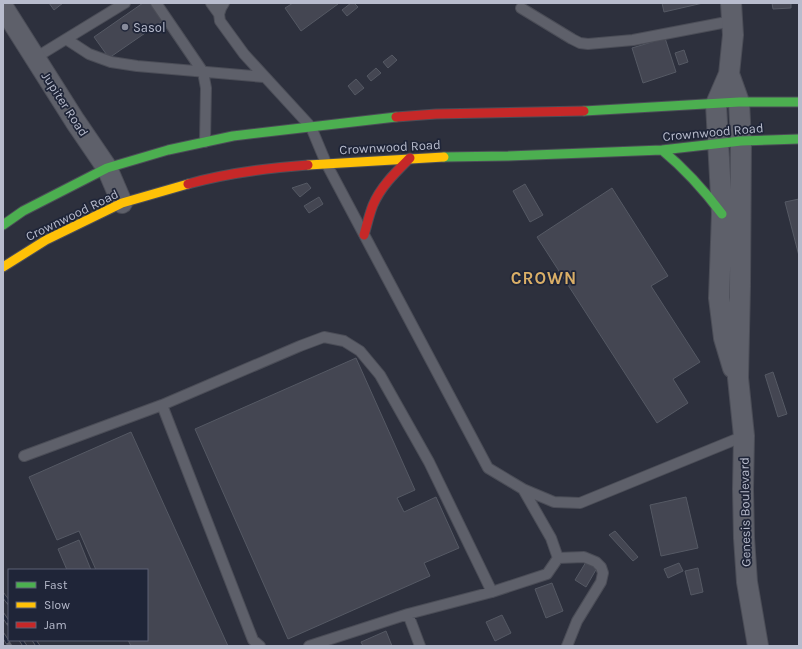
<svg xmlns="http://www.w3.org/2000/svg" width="802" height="649" font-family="Karla,sans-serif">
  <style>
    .building { fill: #444652; stroke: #555964 }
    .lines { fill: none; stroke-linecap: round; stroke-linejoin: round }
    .lane-casing { stroke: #4b4d57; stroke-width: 12 }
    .street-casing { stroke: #4b4d57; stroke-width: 22 }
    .fast-casing { stroke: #4b4d57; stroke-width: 11 }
    .slow-casing { stroke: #4b4d57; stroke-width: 11 }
    .jam-casing { stroke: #4b4d57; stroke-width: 11 }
    .lane { stroke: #5e606a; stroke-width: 10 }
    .street { stroke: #5e606a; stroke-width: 20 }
    .fast { stroke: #4caf50; stroke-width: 9 }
    .slow { stroke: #ffc107; stroke-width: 9 }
    .jam { stroke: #c62828; stroke-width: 9 }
    .rail-casing { stroke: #5c5e68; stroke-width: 4.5 }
    .rail { stroke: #1f2538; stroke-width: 3; stroke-dasharray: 9; stroke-linecap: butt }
    .poi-dot { fill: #878b9b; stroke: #1f2538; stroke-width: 1.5 }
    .labels { text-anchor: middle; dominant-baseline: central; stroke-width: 3.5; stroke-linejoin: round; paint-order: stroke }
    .poi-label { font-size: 13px; fill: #b8bccd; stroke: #1f2538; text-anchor: start }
    .street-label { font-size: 13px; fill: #b8bccd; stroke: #1f2538 }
    .district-label { font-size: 17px; font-weight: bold; letter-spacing: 1px; fill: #d9ae67; stroke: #1f2538 }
  </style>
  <rect width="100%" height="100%" fill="#2d303d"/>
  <path class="building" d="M49,3h14l-9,7z
    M143,3h9l12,17 -55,38 -15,-21z
    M293,3h44l1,1 -37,27 -16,-23z
    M351,3h3l4,4 -11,9 -5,-6z
    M662,3h41l-39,9z
    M772,3h19v5l-18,1z
    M665,38l11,34 -33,11 -11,-35z
    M684,50l4,12 -9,3 -4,-12z
    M392,55l5,5 -9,8 -5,-6z
    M376,68l5,5 -10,8 -4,-5z
    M356,79l8,9 -9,7 -7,-9z
    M307,183l4,5 -11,9 -8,-9z
    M525,184l18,31 -13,7 -17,-31z
    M612,188l56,88 -17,10 49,76 -27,17 15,24 -31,20 -120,-186z
    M319,197l4,7 -14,9 -5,-7z
    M799,199v57l-14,-54z
    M356,358l59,132 -18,8 7,14 32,-15 23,51 -35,15 6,13 -142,63 -93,-210z
    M773,372l14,42 -9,3 -13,-42z
    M131,432l97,214h-97l-3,-6h19v-70h-51l-17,-39 -22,9 -28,-63z
    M686,497l12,51 -37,8 -11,-51z
    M615,531l23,26 -5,4 -24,-26z
    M79,540l12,30h-24l-9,-21z
    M586,562l11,6 -11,19 -11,-7z
    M679,563l4,8 -15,7 -4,-9z
    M698,568l5,24 -12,3 -6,-24z
    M552,583l11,28 -17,7 -11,-29z
    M502,615l9,18 -16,8 -9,-19z
    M386,631l6,15h-29l-2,-4z"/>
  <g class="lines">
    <g class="lane-casing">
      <path id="lane" d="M156,3l47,69 3,16 -1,54
        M211,3l8,11
        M224,3l-3,5 -2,6 1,7 24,33 67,73 15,36 162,305 35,21 28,49 7,20 -11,16 -55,18 -84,22 -99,32
        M521,8l51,31 8,4 8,1 45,-4 99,-19
        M66,39l59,-36
        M35,58l31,-19 23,15 22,8 26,4 127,11
        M162,405l91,235 7,6
        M24,456l138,-51 138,-59 24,-9 20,4 16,10 20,24 49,87 63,130
        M523,489l31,13 26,1 164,-67
        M558,558l26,-1 12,5 5,5 2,6 -2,9 -24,39 -10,25
        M408,614l12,32"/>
    </g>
    <g class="street-casing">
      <path id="street" d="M731,3l2,32 -4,39 -13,30 6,110 -3,84 5,40 9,30
        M3,7l72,114 32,47 15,35
        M729,74l10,28 2,39 -1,145 -2,92 6,58 -1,53 1,49 3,44 11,64"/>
    </g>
    <g class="fast-casing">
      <path id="fast" d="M584,111l155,-9h60
        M662,150c23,19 42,40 60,64
        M444,157l64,-1 154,-6 79,-9 58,-2
        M3,225l20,-14 84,-43 61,-18 65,-14 163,-19"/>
    </g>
    <g class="slow-casing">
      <path id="slow" d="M308,165l136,-8
        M3,267l43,-27 76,-37 66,-19"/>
    </g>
    <g class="jam-casing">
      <path id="jam" d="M396,117l40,-3 148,-3
        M188,184c39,-11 79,-16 120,-19
        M364,235c3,-10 5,-20 9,-30 8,-19 23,-33 37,-47"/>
    </g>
    <use href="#lane" class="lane"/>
    <use href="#street" class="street"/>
    <use href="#fast" class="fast"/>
    <use href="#slow" class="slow"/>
    <use href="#jam" class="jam"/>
    <g class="rail-casing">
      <path id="rail" d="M3,595l6,8
        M3,615l6,9
        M3,635l7,11
        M21,640l4,6
        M34,640l4,6"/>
    </g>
    <use href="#rail" class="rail"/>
  </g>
  <circle class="poi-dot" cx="125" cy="27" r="4"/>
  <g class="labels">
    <g class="poi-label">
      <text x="133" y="27">Sasol</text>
    </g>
    <g class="street-label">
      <text transform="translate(65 104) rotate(57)">Jupiter Road</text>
      <text transform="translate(713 132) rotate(-5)">Crownwood Road</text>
      <text transform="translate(390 147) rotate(-3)">Crownwood Road</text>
      <text transform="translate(72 215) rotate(-26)">Crownwood Road</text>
      <text transform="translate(745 512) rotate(-91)">Genesis Boulevard</text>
    </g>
    <g class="district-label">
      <text x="544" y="278">CROWN</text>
    </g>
  </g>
  <rect width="802" height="649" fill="none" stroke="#b8bccd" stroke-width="8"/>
  <rect x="8" y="569" width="140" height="72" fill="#1f2538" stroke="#5c6174"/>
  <rect x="16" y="582" width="20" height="6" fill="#4caf50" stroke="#5c6174"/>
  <text x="44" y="589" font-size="12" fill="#b8bccd">Fast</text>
  <rect x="16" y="602" width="20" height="6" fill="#ffc107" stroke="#5c6174"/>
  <text x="44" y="609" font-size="12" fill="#b8bccd">Slow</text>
  <rect x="16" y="622" width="20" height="6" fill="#c62828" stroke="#5c6174"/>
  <text x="44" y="629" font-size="12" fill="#b8bccd">Jam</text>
</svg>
